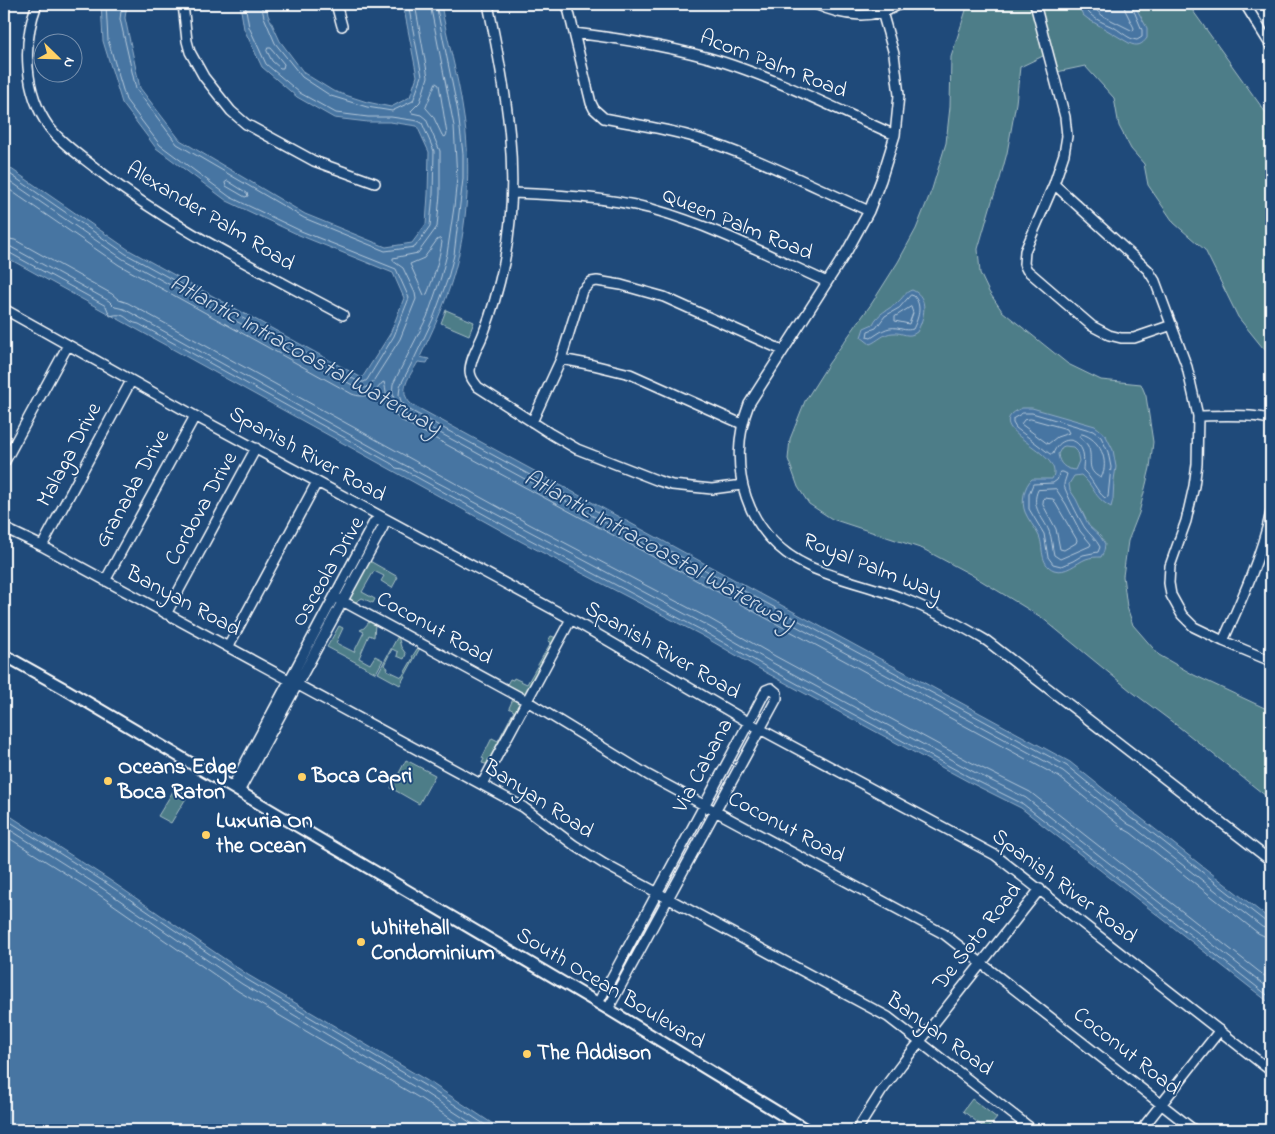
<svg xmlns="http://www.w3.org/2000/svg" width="1275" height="1134" font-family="'Indie Flower',sans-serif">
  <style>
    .green { fill: #4d7d88; stroke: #a6bec4 }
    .water { fill: #4675a2; stroke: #90acc7; fill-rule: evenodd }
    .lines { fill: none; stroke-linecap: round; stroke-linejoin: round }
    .shore { stroke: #b5c8da; stroke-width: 1 }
    .minor-casing { stroke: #fff; stroke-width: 12 }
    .major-casing { stroke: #fff; stroke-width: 14 }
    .minor { stroke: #1f4a7a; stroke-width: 9 }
    .major { stroke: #1f4a7a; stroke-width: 10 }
    .poi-dot { fill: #ffd166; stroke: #1f4a7a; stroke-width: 2 }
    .labels { text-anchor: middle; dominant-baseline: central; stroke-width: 4; stroke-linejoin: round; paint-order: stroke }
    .street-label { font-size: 22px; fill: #fff; stroke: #1f4a7a }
    .poi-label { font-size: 22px; font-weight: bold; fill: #fff; stroke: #1f4a7a; text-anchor: start }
    .water-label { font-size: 24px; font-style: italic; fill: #d1dce8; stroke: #1f4a7a }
  </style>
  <rect width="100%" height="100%" fill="#1f4a7a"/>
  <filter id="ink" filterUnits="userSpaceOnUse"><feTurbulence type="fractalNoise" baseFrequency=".02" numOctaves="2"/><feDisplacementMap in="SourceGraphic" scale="10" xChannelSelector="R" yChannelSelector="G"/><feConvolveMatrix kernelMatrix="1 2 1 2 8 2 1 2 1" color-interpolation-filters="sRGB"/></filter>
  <g filter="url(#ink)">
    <path class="green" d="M968,4h220l83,116v234l-8,-6 -25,-31 -33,-67 -31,-27 -26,-38 -4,-21 -13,-15 -12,-23 -5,-28 -29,-32 -28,6 -14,-16 -23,11 -4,36 -9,50 -7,26 -8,22 -14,48 2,24 9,19 13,19 66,53 33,16 40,4 5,12 7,46 -3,26 -11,45 -11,28 -5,35 4,31 6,18 26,30 35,20 77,36v89l-92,-73 -48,-36 -90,-74 -71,-43 -47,-25 -91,-30 -23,-15 -11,-17 -10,-28 2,-20 15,-38 24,-38 43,-60 26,-41 18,-33 16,-40 14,-46 4,-36 1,-50z
      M446,310l28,12 -5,13 -28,-12z
      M368,560l30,17 -6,11 -11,-7 3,-5 -10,-5 -12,21 13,7 -2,4 -11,-5 -8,5 -3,-2 -1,-6z
      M370,621l5,3 -1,13 -5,-2 -10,23 11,6 5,-8 8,4 -7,13 -49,-26 12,-21 4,2 -7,15 18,9 10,-20 -4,-2 4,-2z
      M398,636l3,11 5,7 -2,5 -7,-3 1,-4 -6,-3 -8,16 4,3 -1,2 15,7 11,-19 -1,-1 5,-8 3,-1 -20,37 -22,-12z
      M551,636l6,2 -30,56 -3,2 -18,-10 4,-7 3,1 1,-2 13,6 24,-42 -3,-1z
      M513,699l7,5 -31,61 -7,-2 2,-4 -2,-1 10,-20 6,3 16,-30 -5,-3z
      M406,760l29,15 -16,29 -28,-16z
      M175,788l13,7 -17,28 -13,-7z
      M972,1099l25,19 -10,12 -24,-19z"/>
    <path class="water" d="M101,4h26l-2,14 15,70 40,52 125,74 81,33 26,-4 14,-19 2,-30 1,-42 -12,-26 -27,-4h-22l-34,-4 -37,-21 -35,-30 -18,-38 -4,-25h26l2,11 12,26 24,32 29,18 34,11 24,5 19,-10 7,-21 -14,-72h38c6,36 17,71 22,107 9,53 5,118 -11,169 -8,27 -20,52 -32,77l9,2 -2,4 -9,-1c-8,14 -21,28 -7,42l659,358 66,53h1l134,105v84l-250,-196 -52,-26 -204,-110 -64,-37 -179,-93 -518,-286v-92l125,86 233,128 28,-44 14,-36 -11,-25 -94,-38 -72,-34 -71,-53 -34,-45 -19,-62z
      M1077,4h57l13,24v10c-5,7 -10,9 -18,5l-41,-24 -5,-4z
      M912,290c18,7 12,29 5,42 -9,7 -14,0 -24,1 -9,0 -15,8 -23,11l-9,-7 3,-9 9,-4c5,-11 15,-14 24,-21 6,-5 8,-11 15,-13z
      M1022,408h10l63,18 10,8 8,16 3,17 -2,13 -1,19 -2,8c-18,-10 -16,-20 -30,-32l-7,1 -5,8 1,6 6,9 13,27 11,10 5,8 -1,7 -3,6c-5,0 -10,0 -15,2 -10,4 -20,15 -32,11 -15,-6 -10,-23 -15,-34 -4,-9 -11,-16 -14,-24 -4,-10 -1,-26 7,-33h20c17,-27 -78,-50 -30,-71zM1065,446l8,1 4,4 2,10 -4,9c-10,-1 -16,-6 -17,-16l4,-7z
      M4,812l104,67 140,96 183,108 71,47h-498z"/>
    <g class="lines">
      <path class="shore" d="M122,4l-2,15 16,70 41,55 127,74 81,33 30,-4 15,-21 3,-32 1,-43 -12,-28 -4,-2 -27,-4h-23l-32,-4 -36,-20 -34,-29 -17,-37 -4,-23
        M261,4l3,13 11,26 27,34 29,19 36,11 25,4 21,-10 9,-25 -14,-72
        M430,4l24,122 3,52 -3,29 -7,47 -6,23 -14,40 -34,67c-2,13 3,22 12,30l658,357 65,53 6,3 128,100 9,3
        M436,4l22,108 5,42v25l-9,76 -6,23 -15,41 -18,38 -15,29 -1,9 2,6 7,8 659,357 65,53 5,2 129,101 5,1
        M1083,4c6,14 19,18 32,24 7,4 13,11 22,12l5,-3v-7l-11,-26
        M1089,4l14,12 30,15 1,-3 -9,-18 -1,-6
        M268,48h3l13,16 -1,4h-3l-8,-7 -5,-10z
        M436,83l3,2 8,49 -2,3 -3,-2 -9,-19 -7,-8z
        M4,170l122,84 233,128h5l3,-2 27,-44 15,-38 -13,-29 -95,-38 -71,-34 -70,-52 -34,-45 -18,-60 -2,-36
        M4,177l119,82 233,128 10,1 6,-5 28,-44 16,-40 -1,-6 -12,-25 -10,-7v-3l25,-5 19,-26 3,-33v-43l-14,-32 -5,-4 -9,-2 -1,-2 9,-9 8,-25 -13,-73
        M228,181l19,12 1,3 -3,1 -19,-11 -1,-3z
        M4,186l115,79 233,129c13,5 22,0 30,-11l2,-1c5,18 -2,24 17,38l658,357 65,52 7,4 127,100 6,3 7,1
        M4,238l11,2 97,54 7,6 9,3 403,222 179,94 65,37 203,110 52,26 241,189
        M440,239l2,3c-3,18 -8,35 -15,52l-3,1 -14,-31 14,-6 13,-18z
        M4,245l7,2 98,54 6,6 9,2 275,153 307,163 65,37 203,110 52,26 245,192
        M4,252h4l98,54 4,10c17,-5 15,6 29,8l253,140 4,4 6,1 123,68 178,94 65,37 203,110 52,26 248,194
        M911,295l3,1c9,10 4,23 -1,33 -7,2 -10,0 -16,-1 -10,-2 -18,5 -26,10l-4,-1 1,-6 8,-3 9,-12 14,-8z
        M911,307l2,6 -4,11 -14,-3v-4z
        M1023,413h9l61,18 8,6 7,15 3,15 -3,30 -3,1c-9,-7 -13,-20 -22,-28 0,-7 2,-13 -1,-20 -7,-16 -24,-11 -29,4h-3l-34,-26 -3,-5v-4z
        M1031,419l36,10 2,4 -12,4 -9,7 -27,-20 3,-4z
        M1082,434c18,5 28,27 19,44 -17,-8 -7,-19 -13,-32 -2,-4 -6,-6 -9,-9z
        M1060,472h3l4,2c-1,4 -3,8 -3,11 0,4 18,39 21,43 5,7 11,11 15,19l-2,5 -15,3 -10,6 -12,5 -8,-2 -5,-7 -4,-23 -15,-25v-15l4,-10 20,-1 4,-3z
        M1056,489l10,15 14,27 11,13 -1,2 -30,13 -6,-4c-2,-8 -2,-17 -5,-24 -6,-14 -19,-24 -11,-41z
        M1044,498l9,1 24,41 -1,3 -12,7 -4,-1 -4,-20 -13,-24z
        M4,818l102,65 140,96 183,109 64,42
        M4,826l98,62 140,96 183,109 57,37
        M4,835l94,59 140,97 183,108 47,31"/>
      <g class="minor-casing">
        <path id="minor" d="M37,4c-15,39 -13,88 12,123 13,17 33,30 49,43 75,59 162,100 245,145
          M183,4l4,37 3,11 14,25 27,34 15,13 68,37 61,22
          M336,4l6,22
          M488,4c18,89 34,168 16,259 -5,23 -11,46 -20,69 -4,12 -14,26 -14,39 0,7 4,11 8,16l73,47 26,15 82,32 13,4 40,4 30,-4
          M567,4l24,99 3,6 10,9c29,6 57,10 86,18 61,18 120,49 179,75
          M815,4c28,12 57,17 85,0
          M1035,4l30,113 2,19 -3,18 -10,30 -29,67 -1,13 3,6 65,56 17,9 12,3h13l38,-13
          M1245,4l26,42
          M882,12l12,42 5,41 -4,40 -14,45 -12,31 -22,40 -98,153c-24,62 -3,133 59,162 30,14 64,20 94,32 30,12 58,27 85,43l284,220
          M574,33c51,6 100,14 149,29 59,19 115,48 172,73
          M1054,184l94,86 7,11 32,86 11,49 -1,48 -3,22 -8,35 -16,45 -1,17 2,12 11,20 12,12 29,14 48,20
          M513,193c47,2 93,4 139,16 61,17 118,47 175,73
          M4,309l191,107 376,203 189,110 235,126 276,216
          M561,359l32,6 37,9 112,50
          M1198,416c15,0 63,-3 73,5
          M532,422l29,-63 21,-68 9,-9 6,-1 24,4 43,12 118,53
          M4,463l64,-118
          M383,518v9l-141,259 -7,3v-7l139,-260z
          M4,528l38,18 481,261 51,38 30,19 284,153 145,113
          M42,546l89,-165
          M105,581l90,-165
          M335,597l192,104 121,74 296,159 250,196
          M166,614l90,-166
          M1223,641c19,-42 38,-84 48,-129
          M228,647l89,-165
          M482,784l89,-165
          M598,1003l157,-292 11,-21 5,-2 6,5v5l-169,311
          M857,1130l24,-38 21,-28 138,-175
          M1141,1130l79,-100"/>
      </g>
      <g class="major-casing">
        <path id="major" d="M4,655l61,34 543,320 199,121"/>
      </g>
      <use href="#minor" class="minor"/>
      <use href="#major" class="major"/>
    </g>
  </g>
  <g class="poi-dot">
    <circle cx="302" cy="777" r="5"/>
    <circle cx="108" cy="781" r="5"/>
    <circle cx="206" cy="835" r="5"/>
    <circle cx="361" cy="942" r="5"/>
    <circle cx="527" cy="1054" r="5"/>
  </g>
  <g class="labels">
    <g class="street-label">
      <text transform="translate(773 65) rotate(21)">Acorn Palm Road</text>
      <text transform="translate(210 217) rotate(31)">Alexander Palm Road</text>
      <text transform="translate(737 225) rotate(22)">Queen Palm Road</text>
      <text transform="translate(70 455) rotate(-62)">Malaga Drive</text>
      <text transform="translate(307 455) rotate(29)">Spanish River Road</text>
      <text transform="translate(133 489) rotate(-61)">Granada Drive</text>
      <text transform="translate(202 509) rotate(-61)">Cordova Drive</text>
      <text transform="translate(872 568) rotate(22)">Royal Palm Way</text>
      <text transform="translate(329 572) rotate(-60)">Osceola Drive</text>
      <text transform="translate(183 602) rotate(28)">Banyan Road</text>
      <text transform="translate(434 629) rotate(29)">Coconut Road</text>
      <text transform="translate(662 651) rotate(30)">Spanish River Road</text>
      <text transform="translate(704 766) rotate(-62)">Via Cabana</text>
      <text transform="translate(538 800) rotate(33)">Banyan Road</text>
      <text transform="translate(786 828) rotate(28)">Coconut Road</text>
      <text transform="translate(1064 887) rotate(37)">Spanish River Road</text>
      <text transform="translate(978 937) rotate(-52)">De Soto Road</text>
      <text transform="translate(610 989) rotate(31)">South Ocean Boulevard</text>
      <text transform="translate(939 1035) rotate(36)">Banyan Road</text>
      <text transform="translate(1126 1052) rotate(38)">Coconut Road</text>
    </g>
    <g class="poi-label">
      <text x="118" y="768">Oceans Edge<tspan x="118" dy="25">Boca Raton</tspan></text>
      <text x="312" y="777">Boca Capri</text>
      <text x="216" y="822">Luxuria On<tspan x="216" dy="25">the Ocean</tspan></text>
      <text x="371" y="929">Whitehall<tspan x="371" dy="25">Condominium</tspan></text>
      <text x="537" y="1054">The Addison</text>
    </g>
    <g class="water-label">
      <text transform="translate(305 356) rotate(29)">Atlantic Intracoastal Waterway</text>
      <text transform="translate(659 551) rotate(29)">Atlantic Intracoastal Waterway</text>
    </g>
  </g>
  <rect width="1275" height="1134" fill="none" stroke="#1f4a7a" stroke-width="20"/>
  <rect x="10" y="10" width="1255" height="1114" fill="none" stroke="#fff" stroke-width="2" filter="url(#ink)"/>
  <g transform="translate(58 58) rotate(113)"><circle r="24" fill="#1f4a7a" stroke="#7992af"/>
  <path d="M0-4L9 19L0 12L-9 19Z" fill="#ffd166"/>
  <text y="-8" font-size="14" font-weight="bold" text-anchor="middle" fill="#ffffff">N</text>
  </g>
</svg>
